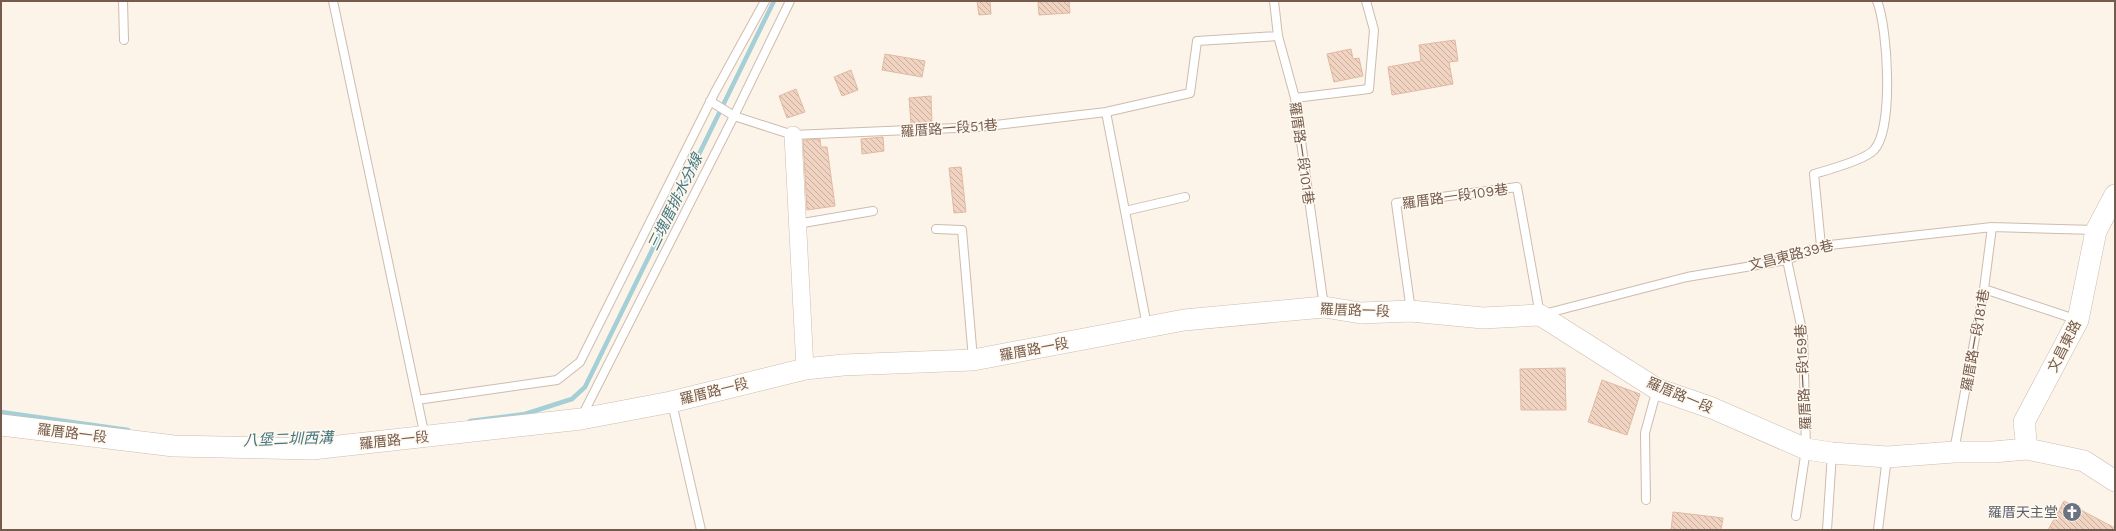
<svg xmlns="http://www.w3.org/2000/svg" width="2116" height="531" font-family="'Work Sans','Noto Sans TC',sans-serif">
  <style>
    .lines { fill: none; stroke-linecap: round; stroke-linejoin: round }
    .stream { stroke: #a4cfd6; stroke-width: 4.5 }
    .building { fill: url(#building-back-hatch); stroke: #e2baa2 }
    .service-casing { stroke: #cdbcaf; stroke-width: 10 }
    .minor-casing { stroke: #cdbcaf; stroke-width: 18 }
    .tertiary-casing { stroke: #cdbcaf; stroke-width: 22 }
    .service { stroke: #fff; stroke-width: 8 }
    .minor { stroke: #fff; stroke-width: 17 }
    .tertiary { stroke: #fff; stroke-width: 21 }
    .labels { text-anchor: middle; dominant-baseline: central; stroke-width: 3; stroke-linejoin: round; paint-order: stroke }
    .street-label { font-size: 14px; fill: #755b4d; stroke: #fef8ef }
    .worship-label { font-size: 14px; fill: #5b616d; stroke: #fef8ef; text-anchor: end }
    .water-label { font-size: 15px; font-style: italic; fill: #447780; stroke: #fef8ef }
  </style>
  <defs>
    <pattern id="building-back-hatch" width="6" height="6" patternUnits="userSpaceOnUse"><rect width="6" height="6" fill="#f0d3c1"/><path d="M-1 5l2 2M0 0l6 6M5-1l2 2" fill="none" stroke="#c7ae9f"/></pattern>
  </defs>
  <rect width="100%" height="100%" fill="#fcf4e8"/>
  <g class="lines">
    <path class="stream" d="M1,412l127,18
      M470,421l55,-7 47,-15 13,-12 189,-386"/>
  </g>
  <path class="building" d="M977,1h13l1,13 -12,1z
    M1055,1h14l1,12 -31,2 -1,-13z
    M1455,40l3,21 -9,1 4,22 -61,11 -4,-28 33,-6 -2,-16z
    M1351,49l2,10 6,-1 4,18 -29,6 -7,-28z
    M885,54l40,7 -3,16 -40,-7z
    M851,70l7,20 -16,6 -8,-19z
    M796,89l9,23 -18,6 -8,-22z
    M931,96l1,28h-21l-2,-26z
    M883,137l1,14 -22,3 -1,-15z
    M820,139l1,8h6l8,59 -28,4 -4,-70z
    M961,167l5,45 -12,1 -5,-45z
    M1565,368l1,42h-45l-1,-41z
    M1602,380l38,14 -13,41 -39,-13z
    M2064,501l51,27v2h-67z
    M1673,512l50,6 -2,12h-50z"/>
  <g class="lines">
    <g class="service-casing">
      <path id="service" d="M123,1l1,39
        M333,1l92,436
        M1274,1l4,35 17,62 29,209
        M1295,98l74,-9 5,-59 -8,-29
        M710,101l24,15 59,19 186,-8 127,-15 84,-19 7,-52 81,-5
        M1106,112l41,214
        M1125,211l60,-14
        M797,224l76,-13
        M936,229l26,1 11,129
        M1821,246l-7,-72c14,-4 51,-14 60,-24 20,-21 14,-122 3,-149
        M1787,260l16,75 3,114 -10,67
        M1984,289l94,31
        M1411,311l-15,-108 121,-16 23,128 147,-38 100,-17 34,-14 171,-19 103,3
        M417,400l140,-20 23,-18 135,-270 50,-91
        M672,403l29,127
        M582,416l152,-300 56,-115
        M1954,451l30,-162 8,-62
        M1646,500l-1,-67 12,-44
        M1827,530l5,-77
        M1878,530l9,-73"/>
    </g>
    <g class="minor-casing">
      <path id="minor" d="M793,135l12,234"/>
    </g>
    <g class="tertiary-casing">
      <path id="tertiary" d="M1,425l173,21 138,3 269,-30 90,-17 134,-33 38,-4 130,-5 211,-40 140,-13 37,6 50,-2 72,7 57,-3 117,74 55,19 94,41 26,4 55,4 67,-5h39l34,-3 57,12 31,20
        M2027,449l-3,-27 54,-102 18,-89 19,-36"/>
    </g>
    <use href="#service" class="service"/>
    <use href="#minor" class="minor"/>
    <use href="#tertiary" class="tertiary"/>
  </g>
  <defs>
    <g id="church-disc" transform="scale(1)"><circle r="9.5" fill="#6b7280" stroke="#fef8ef"/><path d="M-1.2-6h2.4v3.5h3.3v2.4h-3.3V6h-2.4V-.1h-3.3v-2.4h3.3Z" fill="#fff"/></g>
  </defs>
  <g fill-rule="evenodd">
    <use href="#church-disc" x="2072" y="512"/>
  </g>
  <g class="labels">
    <g class="street-label">
      <text transform="translate(949 128) rotate(-4)">羅厝路一段51巷</text>
      <text transform="translate(1302 153) rotate(82)">羅厝路一段101巷</text>
      <text transform="translate(1455 196) rotate(-8)">羅厝路一段109巷</text>
      <text transform="translate(1791 255) rotate(-14)">文昌東路39巷</text>
      <text transform="translate(1355 310) rotate(2)">羅厝路一段</text>
      <text transform="translate(1975 340) rotate(-80)">羅厝路一段181巷</text>
      <text transform="translate(2064 346) rotate(-63)">文昌東路</text>
      <text transform="translate(1034 349) rotate(-11)">羅厝路一段</text>
      <text transform="translate(1803 377) rotate(-93)">羅厝路一段159巷</text>
      <text transform="translate(714 391) rotate(-14)">羅厝路一段</text>
      <text transform="translate(1680 395) rotate(23)">羅厝路一段</text>
      <text transform="translate(72 433) rotate(7)">羅厝路一段</text>
      <text transform="translate(394 440) rotate(-6)">羅厝路一段</text>
    </g>
    <g class="worship-label">
      <text x="2058" y="512">羅厝天主堂</text>
    </g>
    <g class="water-label">
      <text transform="translate(675 202) rotate(-64)">三塊厝排水分線</text>
      <text transform="translate(288 439) rotate(-2)">八堡二圳西溝</text>
    </g>
  </g>
  <rect width="2116" height="531" fill="none" stroke="#755b4d" stroke-width="4"/>
</svg>
